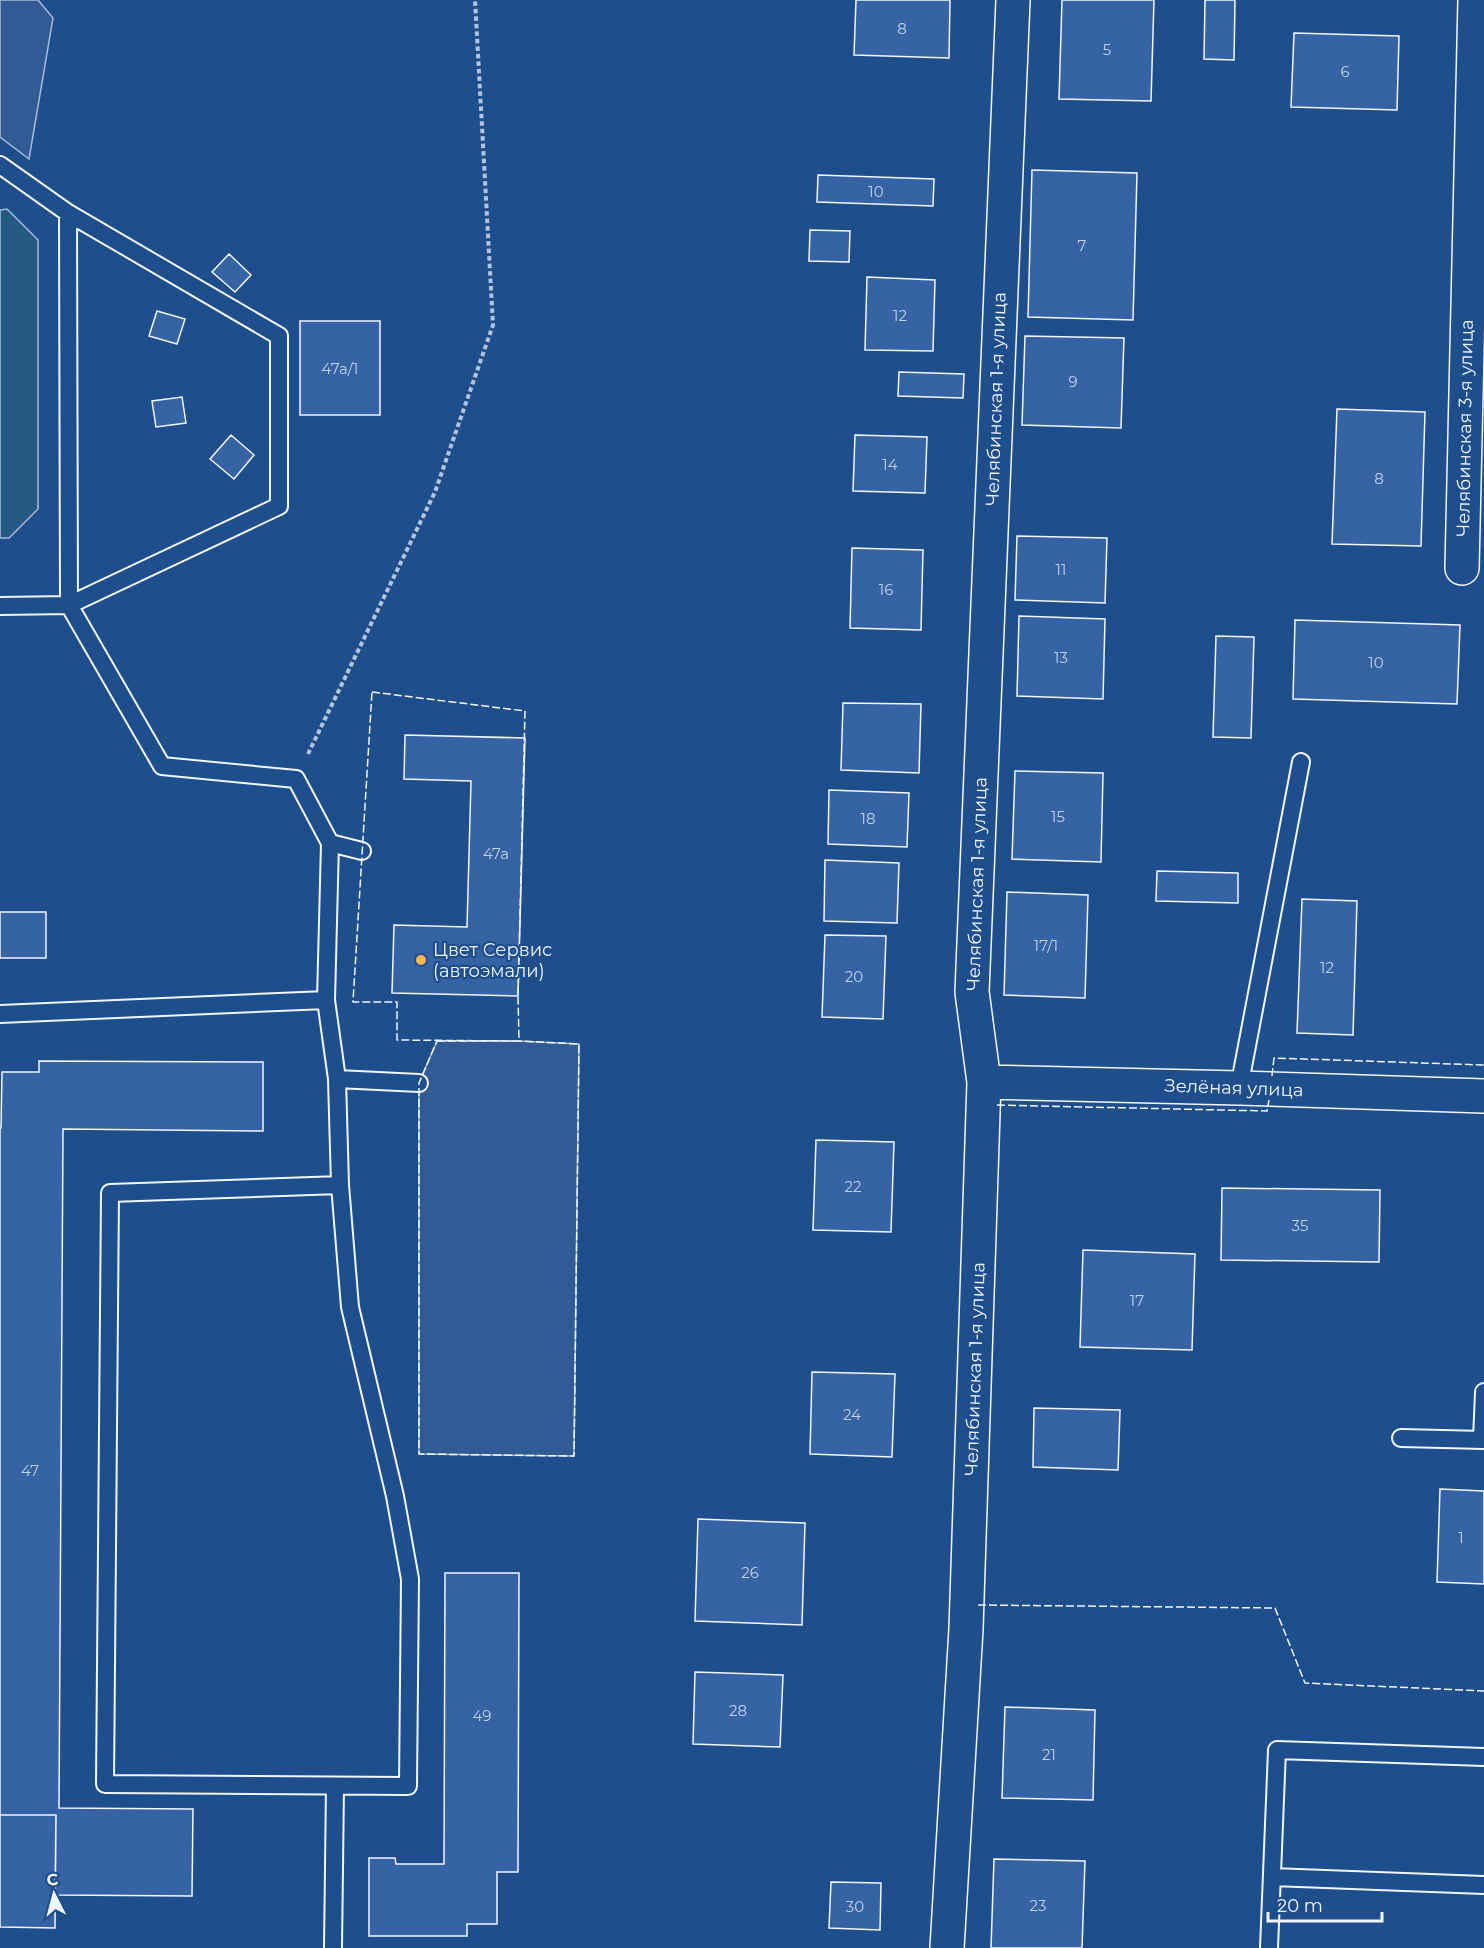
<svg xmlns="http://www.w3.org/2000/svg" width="1484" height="1948" font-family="Montserrat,sans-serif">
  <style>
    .green { fill: #245a82; stroke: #a8bbd7; stroke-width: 1.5 }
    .parking { fill: #305b95; stroke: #a8bbd7; stroke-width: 1.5 }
    .building { fill: #3563a3; stroke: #f2f6ff; stroke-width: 1.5 }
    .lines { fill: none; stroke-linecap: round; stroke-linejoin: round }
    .lane-casing { stroke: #f2f6ff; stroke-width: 20 }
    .street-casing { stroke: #f2f6ff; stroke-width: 36 }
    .path { stroke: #b3c4dc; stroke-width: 4; stroke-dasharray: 4.5 3; stroke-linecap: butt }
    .lane { stroke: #1f4e8c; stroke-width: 16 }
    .street { stroke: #1f4e8c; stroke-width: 33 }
    .fence { stroke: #f2f6ff; stroke-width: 1.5; stroke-dasharray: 8 3; stroke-linecap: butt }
    .poi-dot { fill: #ffb74d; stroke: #1f4e8c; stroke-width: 2 }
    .labels { text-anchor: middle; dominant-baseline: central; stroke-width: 4.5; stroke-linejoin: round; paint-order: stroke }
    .number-label { font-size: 15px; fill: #c3d1e8 }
    .street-label { font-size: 18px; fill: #f2f6ff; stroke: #1f4e8c }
    .poi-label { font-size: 18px; fill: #f2f6ff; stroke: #1f4e8c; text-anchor: start }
  </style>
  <rect width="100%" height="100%" fill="#1f4e8c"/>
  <path class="green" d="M7,209l31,31v269l-29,29h-9v-328z"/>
  <path class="parking" d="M0,0h38l15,18 -24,141 -29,-22z
    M437,1041h82l60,3 -5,412 -155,-2v-371z"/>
  <path class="building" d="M856,0h94l-1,58 -95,-3z
    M1062,0h92l-3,101 -92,-2z
    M1205,0h30l-1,60 -30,-1z
    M1294,33l105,3 -2,74 -106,-3z
    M1032,170l105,3 -4,147 -105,-3z
    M818,175l116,4 -1,27 -116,-4z
    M810,230l40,1 -1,31 -40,-1z
    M229,254l22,21 -16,17 -23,-20z
    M867,277l68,3 -2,71 -68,-1z
    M157,311l28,8 -8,25 -28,-8z
    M300,321h80v94h-80z
    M1025,336l99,2 -3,90 -99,-3z
    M899,372l65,2 -1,24 -65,-2z
    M182,397l4,26 -30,4 -4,-26z
    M1337,409l88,3 -4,134 -89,-2z
    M231,435l23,20 -20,24 -24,-20z
    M855,435l72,2 -2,56 -72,-2z
    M1017,536l90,2 -2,65 -90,-3z
    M852,548l71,2 -2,80 -71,-2z
    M1019,616l86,3 -2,80 -86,-3z
    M1295,620l165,5 -3,79 -164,-5z
    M1216,636l38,1 -3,101 -38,-1z
    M843,703l78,1 -2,69 -78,-3z
    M405,735l120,3 -7,258 -126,-3 2,-68 73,2 4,-146 -67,-2z
    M1015,771l88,2 -2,89 -89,-3z
    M829,790l80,3 -2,54 -79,-3z
    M825,860l74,3 -2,60 -73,-2z
    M1157,871l81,2v30l-82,-2z
    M1007,892l81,3 -3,103 -81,-3z
    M1302,899l55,2 -4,134 -56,-2z
    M0,912h46v46h-46z
    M825,935l61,1 -3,83 -61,-2z
    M39,1061l224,1v69l-200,-2 -4,679 134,1 -1,87 -137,-1 1,-80h-56v-687h1l1,-56h37z
    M816,1140l78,2 -3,90 -78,-2z
    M1222,1188l158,2 -1,72 -158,-2z
    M1083,1250l112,4 -3,96 -112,-3z
    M812,1372l83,2 -3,83 -82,-3z
    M1034,1408l86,2 -2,60 -85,-3z
    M1440,1489l44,2v93l-47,-2z
    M698,1519l107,4 -3,102 -107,-4z
    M445,1573h74l-1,299h-21v52h-30v12h-98v-78h26l1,6h48z
    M695,1672l88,3 -3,72 -87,-3z
    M1005,1707l90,3 -2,90 -91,-2z
    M0,1815h56l-1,113 -55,-1z
    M994,1859l91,2 -3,87h-91z
    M831,1882l50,1 -1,47 -51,-2z"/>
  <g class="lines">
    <g class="lane-casing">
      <path id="lane" d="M0,165l68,48 211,123v170l-210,99 -69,1
        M68,213l1,392 93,161 134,13 34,64
        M0,1014l326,-14
        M337,1079l82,4
        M1239,1088l62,-326
        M340,1185l10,122 45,189 15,83 -2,207 -303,-2 5,-591 230,-8 -3,-106 -11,-79 4,-157 32,8
        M1401,1438l83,2
        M1482,1440l2,-48
        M1272,1877l212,8
        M333,1948l2,-162
        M1269,1948l8,-198 207,7"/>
    </g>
    <g class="street-casing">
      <path id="street" d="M1462,568l13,-568
        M984,1082l255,6 245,8
        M947,1948l19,-319 18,-547 -12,-90 41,-992"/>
    </g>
    <path class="path" d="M308,754l127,-262 58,-167 -18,-325"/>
    <use href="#lane" class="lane"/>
    <use href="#street" class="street"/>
    <path class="fence" d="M372,692l153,19 -7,285 1,45 -122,-1v-38h-44z
      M437,1041h82l60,3 -5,412 -155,-2v-371z
      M1272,1076l2,-18 210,7
      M997,1105l270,6 2,-11
      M978,1605l297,3 30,75 179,8"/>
  </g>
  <circle class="poi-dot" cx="421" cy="960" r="6"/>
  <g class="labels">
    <g class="number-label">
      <text x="902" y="28">8</text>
      <text x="1107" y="49">5</text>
      <text x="1345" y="71">6</text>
      <text x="876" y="191">10</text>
      <text x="1082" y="245">7</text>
      <text x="900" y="315">12</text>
      <text x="340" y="368">47а/1</text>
      <text x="1073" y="381">9</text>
      <text x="890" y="464">14</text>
      <text x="1379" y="478">8</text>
      <text x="1061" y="569">11</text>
      <text x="886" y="589">16</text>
      <text x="1061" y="657">13</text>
      <text x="1376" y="662">10</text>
      <text x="1058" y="816">15</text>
      <text x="868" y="818">18</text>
      <text x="496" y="853">47а</text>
      <text x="1046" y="945">17/1</text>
      <text x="1327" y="967">12</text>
      <text x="854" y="976">20</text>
      <text x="853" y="1186">22</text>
      <text x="1300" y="1225">35</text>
      <text x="1137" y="1300">17</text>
      <text x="852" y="1414">24</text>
      <text x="30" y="1470">47</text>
      <text x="1461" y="1537">1</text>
      <text x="750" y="1572">26</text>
      <text x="738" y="1710">28</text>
      <text x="482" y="1715">49</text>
      <text x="1049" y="1754">21</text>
      <text x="1038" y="1905">23</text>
      <text x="855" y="1906">30</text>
    </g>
    <g class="street-label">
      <text transform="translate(996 399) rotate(-88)">Челябинская 1-я улица</text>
      <text transform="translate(1465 428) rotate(-89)">Челябинская 3-я улица</text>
      <text transform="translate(977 884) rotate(-88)">Челябинская 1-я улица</text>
      <text transform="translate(1234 1088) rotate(2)">Зелёная улица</text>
      <text transform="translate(975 1369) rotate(-88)">Челябинская 1-я улица</text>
    </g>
    <g class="poi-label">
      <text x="433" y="950">Цвет Сервис<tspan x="433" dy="21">(автоэмали)</tspan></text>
    </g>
  </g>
  <g transform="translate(54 1894) rotate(354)" stroke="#1f4e8c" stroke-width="4.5" paint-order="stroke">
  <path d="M0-4.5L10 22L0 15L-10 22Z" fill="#f2f6ff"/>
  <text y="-9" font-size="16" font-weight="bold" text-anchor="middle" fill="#f2f6ff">С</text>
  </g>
  <path d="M1268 1912v9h114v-9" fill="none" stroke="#f2f6ff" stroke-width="3"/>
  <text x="1277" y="1912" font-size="18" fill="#f2f6ff" stroke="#1f4e8c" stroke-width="4.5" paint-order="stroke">20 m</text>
</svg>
